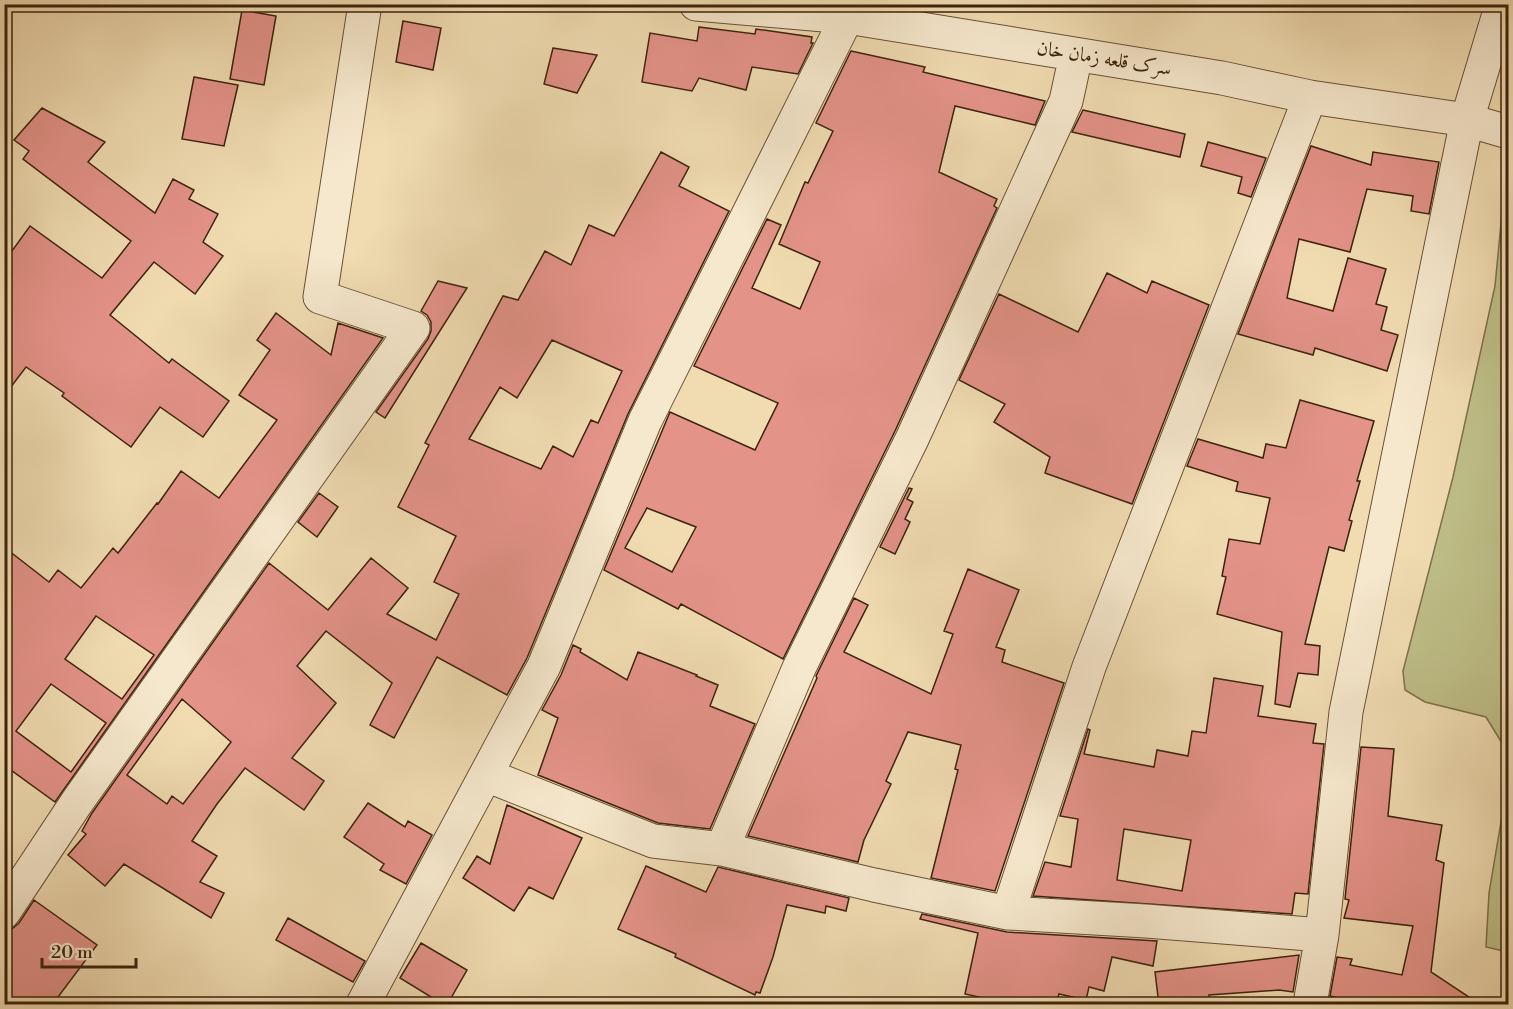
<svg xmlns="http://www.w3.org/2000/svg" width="1513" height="1009" font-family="'Libre Bodoni',Amiri,serif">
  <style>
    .green { fill: #bfbf89; stroke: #7e714b; stroke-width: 1.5 }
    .building { fill: #e49389; stroke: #3c230d; stroke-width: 1.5; fill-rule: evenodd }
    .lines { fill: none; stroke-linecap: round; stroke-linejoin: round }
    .minor-casing { stroke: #695136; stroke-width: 35 }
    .minor { stroke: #f6e8cd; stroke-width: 33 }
    .labels { text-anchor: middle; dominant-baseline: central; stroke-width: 4.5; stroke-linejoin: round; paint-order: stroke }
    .street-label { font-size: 20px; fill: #3c230d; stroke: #f6e8cd }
  </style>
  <rect width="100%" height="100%" fill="#f1dcb2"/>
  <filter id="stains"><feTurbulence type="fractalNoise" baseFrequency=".00333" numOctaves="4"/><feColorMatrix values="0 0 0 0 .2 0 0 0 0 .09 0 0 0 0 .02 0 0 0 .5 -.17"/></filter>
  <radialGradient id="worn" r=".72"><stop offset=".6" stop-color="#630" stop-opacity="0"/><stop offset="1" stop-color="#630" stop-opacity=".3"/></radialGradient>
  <path class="green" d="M1504,192l4,1v759l-22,-5 3,-54 14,-83 2,-62 -19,-31 -61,-15 -20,-12 -2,-19 50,-194 42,-191z"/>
  <path class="building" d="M242,10l34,6 -12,69 -34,-6z
    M403,21l38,7 -8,42 -37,-8z
    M699,27l56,7 1,-5 56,8 -1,6h2l-15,31 -46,-7 -6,23 -47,-12 -7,13 -50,-9 8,-49 47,8z
    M553,48l44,7 -20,38 -33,-9z
    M851,51l74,16 -2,5 122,29 -10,24 -80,-19 -16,66 58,27 -3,7 3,2 -102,223 -112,228 -102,-55 -3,5 -74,-39 66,-158 85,38 23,-47 -84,-37 73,-147 14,6 -29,63 48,21 20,-47 -41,-18 26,-62 3,1 25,-52 -17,-8zM647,508l49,19 -24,45 -47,-24z
    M194,77l44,8 -14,61 -42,-7z
    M42,108l63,34 -17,20 67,51 18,-34 21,11 -5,9 29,15 -15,28 20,14 -28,38 -41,-32 -44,53 59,48 3,-4 57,42 -26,36 -43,-30 -29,40 -69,-51 2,-3 -38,-26 -22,29v-134l26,-36 72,52 29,-37 -108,-82 6,-8 -15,-11z
    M1083,110l102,24 -5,23 -108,-25z
    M1208,142l58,16 -15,39 -13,-4 4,-16 -41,-11z
    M1311,146l60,19 2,-13 66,10 -10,52 -18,-3 2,-15 -46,-7 -17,63 -51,-13 -12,59 46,13 15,-53 38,11 -10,35 11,3 -6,23 17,5 -11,36 -72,-23 -2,7 -75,-21z
    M661,152l28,15 -10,19 50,25 -101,203 -101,244 -20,37 -70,-38 -43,81 -24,-13 22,-42 -66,-52 -29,35 39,37 -44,55 32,23 -20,29 -59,-42 -28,36 -25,37 25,15 -17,26 24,11 -13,25 -87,-54 -19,22 -37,-31 18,-21 -4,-3 10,-18 177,-250 59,47 43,-52 37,30 -21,26 49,26 23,-46 -25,-12 22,-46 -58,-29 31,-62 -4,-2 78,-147 15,4 27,-49 26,14 18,-40 25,11zM552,340l70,31 -24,52 -7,-3 -18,37 -20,-11 -12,23 -72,-30 31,-52 17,11zM182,699l49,43 -48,62 -11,-8 -5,8 -40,-29z
    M1107,273l40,20 5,-12 57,24 -77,199 -87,-31 5,-16 -56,-35 11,-18 -46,-24 40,-86 79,38z
    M438,281l29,7 -82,130 -9,-6 52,-73 3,-8v-9l-4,-7 -6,-4z
    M276,313l55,42 7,-32 45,15 -328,464 -51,-37v-218l45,35 9,-12 23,18 32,-40 5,5 39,-50 1,1 23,-33 38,27 58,-78 -38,-25 31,-45 -13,-10zM96,616l58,39 -32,44 -57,-40zM51,684l55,39 -35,49 -55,-41z
    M1300,400l74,21 -17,60h3l-11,39 3,1 -8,30 -15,-4 -24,97 15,2 -2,29 -20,-2 -8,34 -15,-3 7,-72 -65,-18 9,-37 -4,-1 7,-37 31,5 10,-46 -34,-7 2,-9 -51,-16 11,-27 65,19 3,-14 20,4z
    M909,488l3,1 -5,10 6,3 -8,17 5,3 -15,32 -15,-7z
    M319,493l19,14 -21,30 -19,-15z
    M968,569l51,21 -23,57 9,3 -3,12 62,21 -69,208 -64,-13 27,-108 -3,-1 6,-24 -53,-13 -22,49 5,3 -27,56 -6,22 -110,-26 69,-158 -1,-2 38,-78 14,7 -24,47 87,42 22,-60 -9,-3z
    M573,645l8,4 -1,3 47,28 11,-28 59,23 -1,1 22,9 -8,21 45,18 -45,105 -52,-6 -120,-48 20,-57 -16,-8 19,-35z
    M1214,678l49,8 -5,30 58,8 -3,19 11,1 -16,150 -13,-1 -3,21 -259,-18 12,-34 26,5 7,-48 -18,-3 28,-87 2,1 -6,24 70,13 3,-17 31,6 4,-25 14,2zM1124,829l67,11 -9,51 -65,-11z
    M1361,747l33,2 -6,67 54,9 -6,35 8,3 -13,109 50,33h-111l-40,-9 7,-39 15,2 -2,6 52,10 11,-49 -69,-8 5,-18 -4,-1z
    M368,803l37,24 3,-6 24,14 -26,49 -26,-14 4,-6 -40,-27z
    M507,805l75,33 -29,61 -24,-12 -15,24 -51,-33 14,-22 13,8z
    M646,866l60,26 12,-25 131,31 -3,13 -20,-5 -1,7 -38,-8 -14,52 -13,36 -4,-1 -1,3 -80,-38 1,-3 -58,-25z
    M34,900l63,45 -45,60h-36l-12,-10v-65l9,-2 6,-5z
    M922,914l85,18 150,9 -4,25 -41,-9 -8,34 -15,-4 -3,13 -27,-6 -3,11h-41l-50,-11 13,-61 -58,-14z
    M288,918l77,43 -12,21 -77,-42z
    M421,943l46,27 -20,35h-3l-44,-27z
    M1299,955l-6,37 -14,-2 -70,5 1,10h-51l-4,-33z"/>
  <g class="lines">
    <g class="minor-casing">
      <path id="minor" d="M696,4l151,13 375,61 88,19 157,23 41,12
        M486,775l167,66 69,8 152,36 134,28 138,8 176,14
        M722,849l77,-181 113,-229 154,-338 10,-46
        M4,912l73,-110 336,-474 -93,-31 45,-293
        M1008,913l81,-246 221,-570
        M363,1004l181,-338 101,-245 202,-404
        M1310,1004l12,-69 24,-223 121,-592 35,-116"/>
    </g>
    <use href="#minor" class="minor"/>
  </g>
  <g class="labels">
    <g class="street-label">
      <text transform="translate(1104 59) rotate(9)">سرک قلعه زمان خان</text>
    </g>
  </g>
  <rect width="1513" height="1009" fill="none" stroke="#f1dcb2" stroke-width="24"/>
  <rect x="6" y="6" width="1501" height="997" fill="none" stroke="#3c230d" stroke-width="3"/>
  <rect x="12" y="12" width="1489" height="985" fill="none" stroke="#3c230d" stroke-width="1.5"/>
  <path d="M42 958v9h94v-9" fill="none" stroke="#3c230d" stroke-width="3"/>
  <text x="51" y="958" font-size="18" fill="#3c230d" stroke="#f6e8cd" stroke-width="4.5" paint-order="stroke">20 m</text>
  <rect width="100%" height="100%" filter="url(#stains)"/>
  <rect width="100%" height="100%" fill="url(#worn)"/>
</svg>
